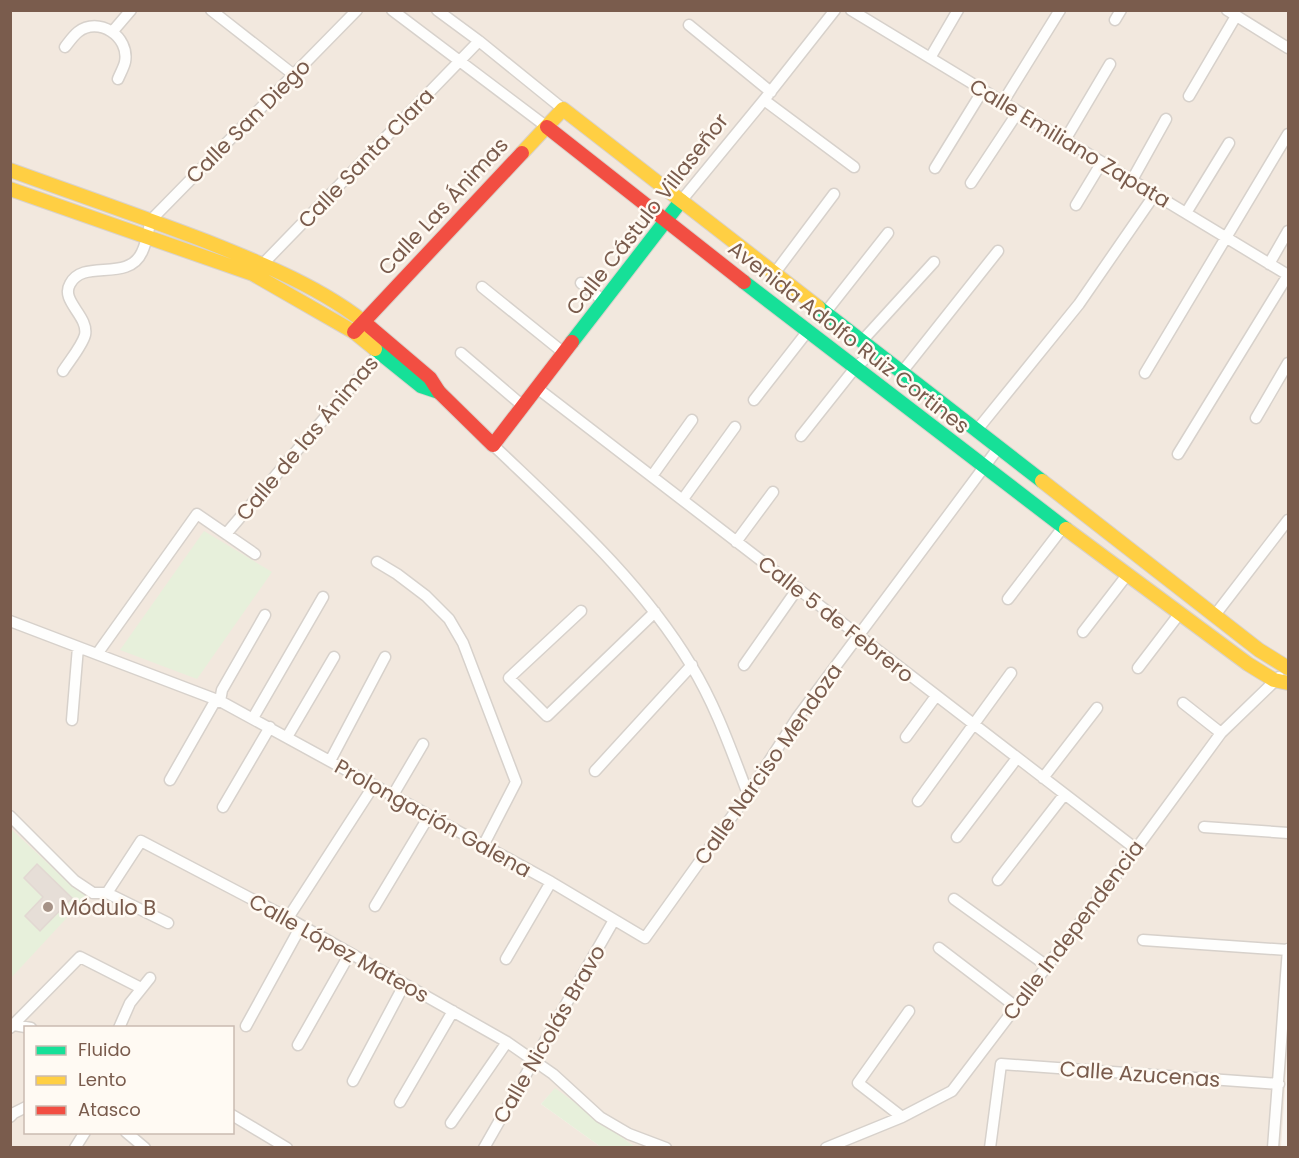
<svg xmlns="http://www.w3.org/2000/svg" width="1299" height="1158" font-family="Poppins,sans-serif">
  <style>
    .residential { fill: #f2e8de; fill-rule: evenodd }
    .green { fill: #e7f0db }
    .building { fill: #e6ded7; stroke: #e2d8d2; stroke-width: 1.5 }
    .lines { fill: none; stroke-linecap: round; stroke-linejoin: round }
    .street-casing { stroke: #d7d1cb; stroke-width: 13 }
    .fast-casing { stroke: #d9d2cb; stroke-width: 16 }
    .slow-casing { stroke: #d9d2cb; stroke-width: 16 }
    .jam-casing { stroke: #d9d2cb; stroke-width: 16 }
    .street { stroke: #fefefd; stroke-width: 10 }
    .fast { stroke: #16e098; stroke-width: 14 }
    .slow { stroke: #ffcf43; stroke-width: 14 }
    .jam { stroke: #f24e42; stroke-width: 14 }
    .poi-dot { fill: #a69286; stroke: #fffaf3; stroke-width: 2 }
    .labels { text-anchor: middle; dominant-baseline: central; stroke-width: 5; stroke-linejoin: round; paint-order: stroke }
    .street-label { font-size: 21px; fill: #7a5c4d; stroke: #fffaf3 }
    .poi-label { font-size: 21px; fill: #7a5c4d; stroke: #fffaf3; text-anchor: start }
  </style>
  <rect width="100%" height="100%" fill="#f9f5f0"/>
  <path class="residential" d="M10,11h1278v1033l-7,103h-646l-80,-58 -14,15 60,43h-590zM26,1028h206v104h-206z"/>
  <path class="green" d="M204,531l68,41 -75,107 -77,-29z
    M10,828l63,59 14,9 -76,82z
    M555,1088l80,59h-34l-60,-43z"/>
  <path class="building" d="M37,864l35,34 -32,33 -15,-15 18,-19 -19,-19z"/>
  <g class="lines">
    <g class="street-casing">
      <path id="street" d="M211,10l83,65
        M392,10l155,117
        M437,10l42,31 84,68
        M851,10l437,265
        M1227,10l61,38
        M1115,20l6,-10
        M689,25l82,67
        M113,31l18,-21
        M65,47c4,-5 8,-11 13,-15 20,-16 52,4 47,30 -1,5 -5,12 -7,17
        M930,58l28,-48
        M1189,96l47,-80
        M764,100l90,67
        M1003,102l57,-92
        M1065,140l45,-76
        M935,168l48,-78
        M1132,180l34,-61
        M971,183l47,-71
        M681,201l83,-101 71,-90
        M1076,205l26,-43
        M1186,213l43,-70
        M1269,264l19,-33
        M258,269l221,-228
        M774,274l60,-80
        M581,283l23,18
        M482,287l82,66
        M825,313l63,-80
        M862,341l72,-79
        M461,353l62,53
        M63,371c7,-11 19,-25 22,-36 4,-19 -25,-34 -15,-51 13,-26 58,-1 72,-32 5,-10 6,-22 9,-32l206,-210
        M902,372l96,-121
        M1145,373l143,-239
        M537,388l599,461
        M754,400l53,-68
        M1256,418l32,-55
        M977,430l102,-126 76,-110
        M801,436l54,-68 19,-17
        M493,445c71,68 147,135 198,220 25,41 40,85 57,129
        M1178,454l110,-179
        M652,476l40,-56
        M683,499l52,-72
        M226,534l159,-187
        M736,542l37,-50
        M377,562l20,12 29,22 23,23 14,24 53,139 -33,64
        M1008,599l56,-73
        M581,611l-72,67 38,38 108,-104
        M1215,615l73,-95
        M10,621l210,80 331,181 94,56 103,-144 49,-76 202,-271
        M1083,632l44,-57
        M97,654l100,-140 58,40
        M744,665l54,-77
        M1138,668l42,-55
        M220,701l2,-11 43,-75
        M1183,703l38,30
        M253,718l70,-121
        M72,720l6,-73
        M287,737l47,-80
        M906,737l30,-41
        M330,761l55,-104
        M595,771l97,-106
        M1043,778l54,-70
        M170,780l44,-77 6,-2
        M393,795l30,-51
        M918,801l93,-128
        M223,807l47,-80
        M10,816l65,65 18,12h14l34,-52 147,77 219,124 46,32 47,43 29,17 37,14
        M1204,827l84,6
        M957,837l60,-79
        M998,880l66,-85
        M107,893l61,30
        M954,899l93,67
        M375,906l54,-90
        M288,918l86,-133
        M1143,940l145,10
        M939,948l76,58
        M506,959l45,-77
        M14,1025l17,3
        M246,1026l55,-100
        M10,1028l70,-71 61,31
        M119,1028l11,-25 20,-25
        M298,1045l51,-90
        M353,1081l51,-96
        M400,1102l53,-91
        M232,1115l55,33
        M10,1117l4,-4 12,-6
        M902,1117l-44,-34 51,-72
        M451,1123l56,-81
        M126,1132l19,16
        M75,1148l10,-16
        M484,1148l130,-228
        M826,1148l76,-31 50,-26 184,-242 85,-116 58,-56
        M990,1148l11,-84 278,20
        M1273,1148l15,-199"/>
    </g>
    <g class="fast-casing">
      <path id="fast" d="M744,282l322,247
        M818,307l224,174
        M572,342l109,-141
        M375,349l46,37 18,6"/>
    </g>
    <g class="slow-casing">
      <path id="slow" d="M522,153l41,-44 255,198
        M10,170c66,24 133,47 198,72 55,22 117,47 162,85
        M10,189l243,85 101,58 21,17
        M1042,481l217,169 29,18
        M1066,529l182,135 26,16 14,3"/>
    </g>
    <g class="jam-casing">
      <path id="jam" d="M547,127l197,155
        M370,327l60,51 9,14 54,53 79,-103
        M354,332l168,-179"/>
    </g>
    <use href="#street" class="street"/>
    <use href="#fast" class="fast"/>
    <use href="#slow" class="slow"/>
    <use href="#jam" class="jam"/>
  </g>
  <circle class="poi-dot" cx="48" cy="907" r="6"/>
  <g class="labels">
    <g class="street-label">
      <text transform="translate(248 121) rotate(-45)">Calle San Diego</text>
      <text transform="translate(1070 143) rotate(31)">Calle Emiliano Zapata</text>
      <text transform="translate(366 158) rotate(-46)">Calle Santa Clara</text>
      <text transform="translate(443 206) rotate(-47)">Calle Las Ánimas</text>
      <text transform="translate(647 214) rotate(-52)">Calle Cástulo Villaseñor</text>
      <text transform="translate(849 337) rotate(38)">Avenida Adolfo Ruiz Cortines</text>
      <text transform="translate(307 438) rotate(-50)">Calle de las Ánimas</text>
      <text transform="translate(836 619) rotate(38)">Calle 5 de Febrero</text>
      <text transform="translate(768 764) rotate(-55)">Calle Narciso Mendoza</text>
      <text transform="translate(433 818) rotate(29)">Prolongación Galena</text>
      <text transform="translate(1073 930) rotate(-53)">Calle Independencia</text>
      <text transform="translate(339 948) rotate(29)">Calle López Mateos</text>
      <text transform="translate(549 1034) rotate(-60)">Calle Nicolás Bravo</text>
      <text transform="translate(1140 1074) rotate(4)">Calle Azucenas</text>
    </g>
    <g class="poi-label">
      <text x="60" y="907">Módulo B</text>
    </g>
  </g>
  <rect width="1299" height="1158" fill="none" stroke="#7a5c4d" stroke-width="24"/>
  <rect x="24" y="1026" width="210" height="108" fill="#fffaf3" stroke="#cabbb1" stroke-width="1.5"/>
  <rect x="36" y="1046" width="30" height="9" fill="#16e098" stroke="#cabbb1" stroke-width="1.5"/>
  <text x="78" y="1056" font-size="18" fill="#7a5c4d">Fluido</text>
  <rect x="36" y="1076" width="30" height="9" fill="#ffcf43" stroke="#cabbb1" stroke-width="1.5"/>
  <text x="78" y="1086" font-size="18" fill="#7a5c4d">Lento</text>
  <rect x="36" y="1106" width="30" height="9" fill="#f24e42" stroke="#cabbb1" stroke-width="1.5"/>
  <text x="78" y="1116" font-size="18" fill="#7a5c4d">Atasco</text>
</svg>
